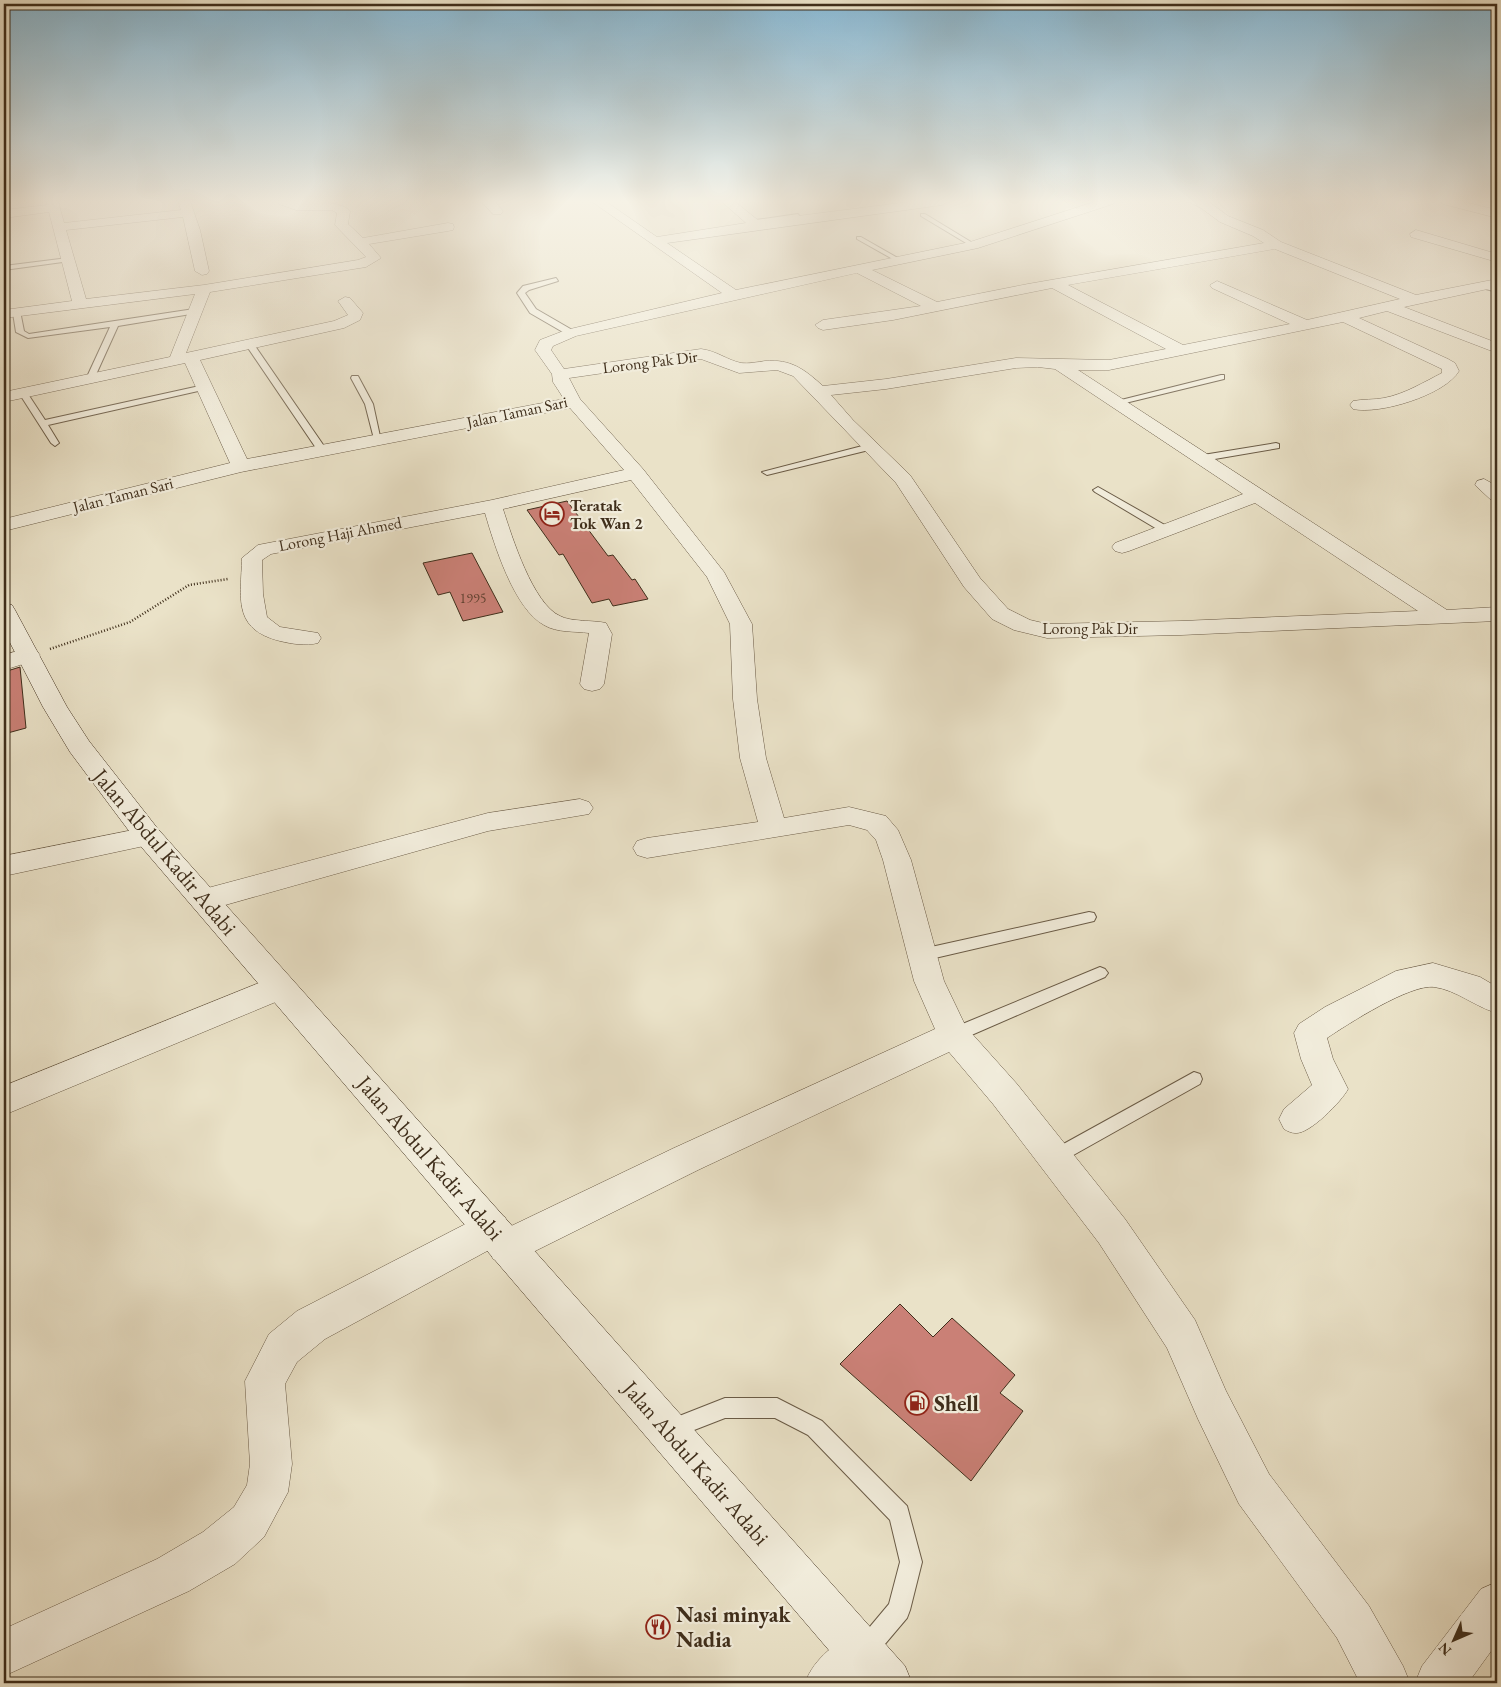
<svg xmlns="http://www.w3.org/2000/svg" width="1501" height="1687" font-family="'EB Garamond',serif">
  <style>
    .building { fill: #ca8076; stroke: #3f2e1b }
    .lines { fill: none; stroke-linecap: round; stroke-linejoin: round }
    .lane-casing { stroke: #6a5b46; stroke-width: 2 }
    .street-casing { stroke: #6a5b46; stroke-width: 1 }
    .secondary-casing { stroke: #3f2e1b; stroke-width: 1 }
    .path { stroke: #3f2e1b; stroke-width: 2.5; stroke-dasharray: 1 2; stroke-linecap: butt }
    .lane { fill: #f1ecdb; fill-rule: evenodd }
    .street { fill: #f1ecdb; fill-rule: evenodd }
    .secondary { fill: #f1ecdb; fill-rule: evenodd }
    .labels { text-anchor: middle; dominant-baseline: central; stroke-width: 4.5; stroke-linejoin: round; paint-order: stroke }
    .far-number-label { font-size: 14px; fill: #624232 }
    .far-street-label { font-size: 16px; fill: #3f2e1b; stroke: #f1ecdb }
    .far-poi-label { font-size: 16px; font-weight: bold; fill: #3f2e1b; stroke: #f1ecdb; text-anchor: start }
    .near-street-label { font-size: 22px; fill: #3f2e1b; stroke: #f1ecdb }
    .near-poi-label { font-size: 22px; font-weight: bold; fill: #3f2e1b; stroke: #f1ecdb; text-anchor: start }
  </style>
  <rect width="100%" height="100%" fill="#eae2c8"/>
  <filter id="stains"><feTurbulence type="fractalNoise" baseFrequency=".004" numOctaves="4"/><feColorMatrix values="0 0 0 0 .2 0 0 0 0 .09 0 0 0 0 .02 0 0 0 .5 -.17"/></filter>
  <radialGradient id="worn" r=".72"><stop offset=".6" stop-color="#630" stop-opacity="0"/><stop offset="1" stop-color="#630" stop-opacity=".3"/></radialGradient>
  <path class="building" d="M567,501l41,55 5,-1 19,25 3,-1 13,20 -35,7 -4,-7 -17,4 -29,-49 -4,1 -32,-45z
    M472,553l31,59 -40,9 -13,-29 -12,3 -15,-32z
    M20,667l6,61 -22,6v-62z
    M900,1304l33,33 19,-19 63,57 -15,18 23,18 -52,70 -131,-117z"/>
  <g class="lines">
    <g class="lane-casing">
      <path id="lane" d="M798,214l2,3 -48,6 -3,-2z
        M921,214h4l51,31 -5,1 -50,-30z
        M857,237h4l42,24 -5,1 -41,-23z
        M68,258l2,3 -66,9v-4z
        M556,278l2,3 -29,9 -4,3 11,16 38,22v4h-6l-38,-22 -13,-20 6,-7z
        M1485,284l12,4v4l-15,-4z
        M194,309l4,2 -1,2 -79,13 -24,53 -4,2 -4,-2 24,-52 -82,11 -12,-6 -3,-19 7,-2 4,20 5,3z
        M247,343h6l73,106 -2,2h-6l-72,-106z
        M1221,375h3v4l-107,26 -4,-3z
        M352,376h6l15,28 8,37 -7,-2 -9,-35 -14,-26z
        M204,385h3v4l-159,36 11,18 -4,3 -4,-3 -32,-50 7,-2 19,29z
        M1276,443l3,1v4l-76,13 -5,-3 5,-3z
        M870,444l3,1v4l-106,26 -5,-3z
        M1098,487l72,41 1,2 -9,2 -67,-40 -2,-2z
        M1089,912l5,1 2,4 -2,4 -172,40 -5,-2 -3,-4 3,-4 5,-2z
        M1100,967l5,2 3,4 -3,4 -145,63 -6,1 -6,-1 -2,-5 2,-5z
        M1194,1072l6,2 2,5 -2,5 -139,78 -6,3 -6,-3 -3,-5 3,-5z
        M725,1398h52l45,23 85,85 15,56 -12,48 -3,8 -33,39 -8,4 -8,-4 -4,-8 4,-8 31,-37 11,-42 -10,-42 -82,-85 -33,-17h-50l-54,21 -7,-3 -3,-7 3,-7z"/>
    </g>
    <g class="street-casing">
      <path id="street" d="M46,201h12l6,22 117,-13 -3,-9h12l10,29 9,41 -2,3 -5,1 -7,-4 -12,-54 -117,13 20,69 118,-14 154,-25 8,-3 -31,-32 2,-12 -5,-3h-36l-17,-6 -2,-3c16,0 63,-2 73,10l-2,13 15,14 85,-15 5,1 1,3 -1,3 -5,1 -79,13 12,14 -15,9 -156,25 -24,61 148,-32 14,-6 -10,-14 7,-4 5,1 13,15 -3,7 -16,8 -144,32 47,99 317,-60 -11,-17 -1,-8 -17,-24 5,-10 26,-10 156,-37 -131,-92h14l52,36 89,-14 -25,-22h13l25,20 157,-20h32l-6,4 -275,38 69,47 234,-48 127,-41h18l-2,3 -135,44 -106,22 65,32 91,-18 236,-41 -11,-7 -33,-14 -19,-14 -14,-7 22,1 19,14 35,14 18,12 135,53 81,-16v8l-93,20 93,36v10l-110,-42 -28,7 89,41 7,4 4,8c-14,24 -80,44 -106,38l-3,-4 3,-4c10,-2 21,-1 31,-3 21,-4 40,-16 58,-25v-4l-99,-47 -234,48h-31l369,240 50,-3v14l-316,14 -134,3 -33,-8 -22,-11 -28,-32 -68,-104 -103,-107 -16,-6 -38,3 -38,-14 -132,19 11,21 63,70 81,103 28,52 5,75 9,59 18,60 65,-11 37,9 12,14 13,30 33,121 22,46 51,57 108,135 70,101 31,71 43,83 100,132 34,60 7,17h-50l-23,-45 -98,-134 -41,-85 -31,-71 -68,-105 -106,-139 -44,-52 -251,118 -179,89 -13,5 -13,-5 -4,-9 -164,89 -28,23 -12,22 7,80 -4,28 -24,45 -29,27 -46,27 -185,85v-47l153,-70 46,-27 31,-25 13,-22 3,-21 -5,-83 24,-47 28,-23 182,-94 13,-5 13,5 4,10 165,-79 261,-119 -21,-48 -31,-121 -7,-20 -9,-10 -18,-5 -202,33 -10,-3 -4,-7 4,-7 10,-3 111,-16 -18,-64 -7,-59 -3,-75 -23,-47 -76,-97 -128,29c9,28 30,95 57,107 11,6 33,4 46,7l6,11 -8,50 -4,5 -8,2 -8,-2 -4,-5 9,-51c-14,-2 -32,0 -45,-8 -30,-16 -50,-81 -59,-112l-214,41 -9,6 1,34 4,23 13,10 38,6 3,5 -3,5c-12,3 -26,1 -38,-2 -48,-12 -39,-43 -38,-83l16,-13 234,-45 132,-30 -54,-62 -329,64 -237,59v-12l226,-56 -45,-100 -181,39v-10l166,-35 25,-63 -191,24v-8l68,-9 -23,-89 -45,6v-8l43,-5zM1275,249l125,50 -93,21 -90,-39 -7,4 2,3 78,36 -107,21 -115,-60zM857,273l64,33 -98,14 -8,5 3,3 5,2 70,-10 159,-32 114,61 -57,11 -93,-2 -130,21 -63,7c-19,-17 -32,-27 -58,-25 -7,1 -17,3 -24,2 -14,-3 -24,-12 -40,-14l-137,20 -13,-19 2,-4 23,-10zM1038,367l17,2 188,125 -128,49 -3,4 3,4 7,2 7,-2 126,-48 163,108 -237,10 -134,3 -17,-4 -22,-11 -28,-31 -70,-103 -57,-55 -22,-25 55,-6 130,-21z
        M481,201h13l9,10 -2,3h-8z
        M1416,230l81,24v8l-86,-25 -1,-3z
        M1484,479l13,7v15l-7,-2 -15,-14 2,-4z
        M28,648l8,2 4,5 -4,5 -32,10v-15z
        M580,799l9,3 4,6 -4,6 -101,17 -284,80 -10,-4 -4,-7 4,-7 10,-4 284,-76z
        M148,827l10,2 4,7 -4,7 -154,33v-20z
        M1433,963l47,14 17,10v26c-22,-6 -40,-23 -63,-26 -24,-3 -86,37 -107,51l6,21 15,30c-6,12 -39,46 -53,44 -3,0 -8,-2 -11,-4l-5,-10 5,-10 28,-24 -11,-26 -7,-26 5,-9 26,-17 71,-36z
        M279,975l11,3 4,9 -4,9 -286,119v-29z
        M1497,1582v61l-29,40h-53l7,-17 59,-77z
        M862,1630l17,6 6,17 -6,17 -15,13h-59c9,-25 33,-43 57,-53z"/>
    </g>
    <g class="secondary-casing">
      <path id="secondary" d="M1441,201h19l37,9v8l-54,-14z
        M4,603l8,2 3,5 52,97 22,34 69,88 747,837 7,17h-55l-719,-840 -68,-91 -27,-45 -39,-76z"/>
    </g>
    <path class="path" d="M50,649l80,-27 59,-37 39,-6"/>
    <use href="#lane" class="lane"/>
    <use href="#street" class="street"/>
    <use href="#secondary" class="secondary"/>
  </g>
  <linearGradient id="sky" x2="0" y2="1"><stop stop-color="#88b8d3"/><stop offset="0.46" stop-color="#f6f2e6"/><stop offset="1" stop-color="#f6f2e6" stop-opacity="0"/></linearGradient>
  <rect width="1501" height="437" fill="url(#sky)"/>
  <defs>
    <g id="hotel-ring" transform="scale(1.25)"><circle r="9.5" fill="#f1ecdb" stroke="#8f2418" stroke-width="1.5"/><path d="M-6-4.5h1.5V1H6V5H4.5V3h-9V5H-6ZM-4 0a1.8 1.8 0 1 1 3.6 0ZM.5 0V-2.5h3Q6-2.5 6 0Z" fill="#8f2418"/></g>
    <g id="fuel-ring" transform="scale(1.25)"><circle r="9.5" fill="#f1ecdb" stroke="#8f2418" stroke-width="1.5"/><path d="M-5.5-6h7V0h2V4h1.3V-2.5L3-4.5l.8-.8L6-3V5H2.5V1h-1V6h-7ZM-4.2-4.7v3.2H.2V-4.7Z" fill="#8f2418"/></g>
    <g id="restaurant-ring" transform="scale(1.25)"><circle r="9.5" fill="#f1ecdb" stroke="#8f2418" stroke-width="1.5"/><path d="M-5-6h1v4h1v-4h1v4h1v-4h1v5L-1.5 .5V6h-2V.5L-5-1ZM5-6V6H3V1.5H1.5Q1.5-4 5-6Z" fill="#8f2418"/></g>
  </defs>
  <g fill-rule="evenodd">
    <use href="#hotel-ring" x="552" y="514"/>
    <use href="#fuel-ring" x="917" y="1403"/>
    <use href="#restaurant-ring" x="658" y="1627"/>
  </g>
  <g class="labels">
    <g class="far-number-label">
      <text x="473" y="598">1995</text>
    </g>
    <g class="far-street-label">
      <text transform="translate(650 362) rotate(-7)">Lorong Pak Dir</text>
      <text transform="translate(517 412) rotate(-12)">Jalan Taman Sari</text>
      <text transform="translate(123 495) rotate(-14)">Jalan Taman Sari</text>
      <text transform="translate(340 534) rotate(-11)">Lorong Haji Ahmed</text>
      <text x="1090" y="628">Lorong Pak Dir</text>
    </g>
    <g class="far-poi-label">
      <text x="570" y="505">Teratak<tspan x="570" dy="18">Tok Wan 2</tspan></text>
    </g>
    <g class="near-street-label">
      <text transform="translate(165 852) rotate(50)">Jalan Abdul Kadir Adabi</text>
      <text transform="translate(430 1158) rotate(49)">Jalan Abdul Kadir Adabi</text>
      <text transform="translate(696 1463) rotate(49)">Jalan Abdul Kadir Adabi</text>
    </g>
    <g class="near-poi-label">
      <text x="934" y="1403">Shell</text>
      <text x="676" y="1614">Nasi minyak<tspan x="676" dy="25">Nadia</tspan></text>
    </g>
  </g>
  <rect width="1501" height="1687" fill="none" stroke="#eae2c8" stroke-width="20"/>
  <rect x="5" y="5" width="1491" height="1677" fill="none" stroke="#3f2e1b" stroke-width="2.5"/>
  <rect x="10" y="10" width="1481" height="1667" fill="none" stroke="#3f2e1b"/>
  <g transform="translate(1454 1640) rotate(225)" stroke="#f1ecdb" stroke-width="4" paint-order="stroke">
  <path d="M0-4L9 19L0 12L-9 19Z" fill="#3f2e1b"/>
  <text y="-8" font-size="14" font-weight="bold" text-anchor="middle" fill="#3f2e1b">N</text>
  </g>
  <rect width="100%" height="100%" filter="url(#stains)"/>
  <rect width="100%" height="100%" fill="url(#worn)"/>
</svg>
